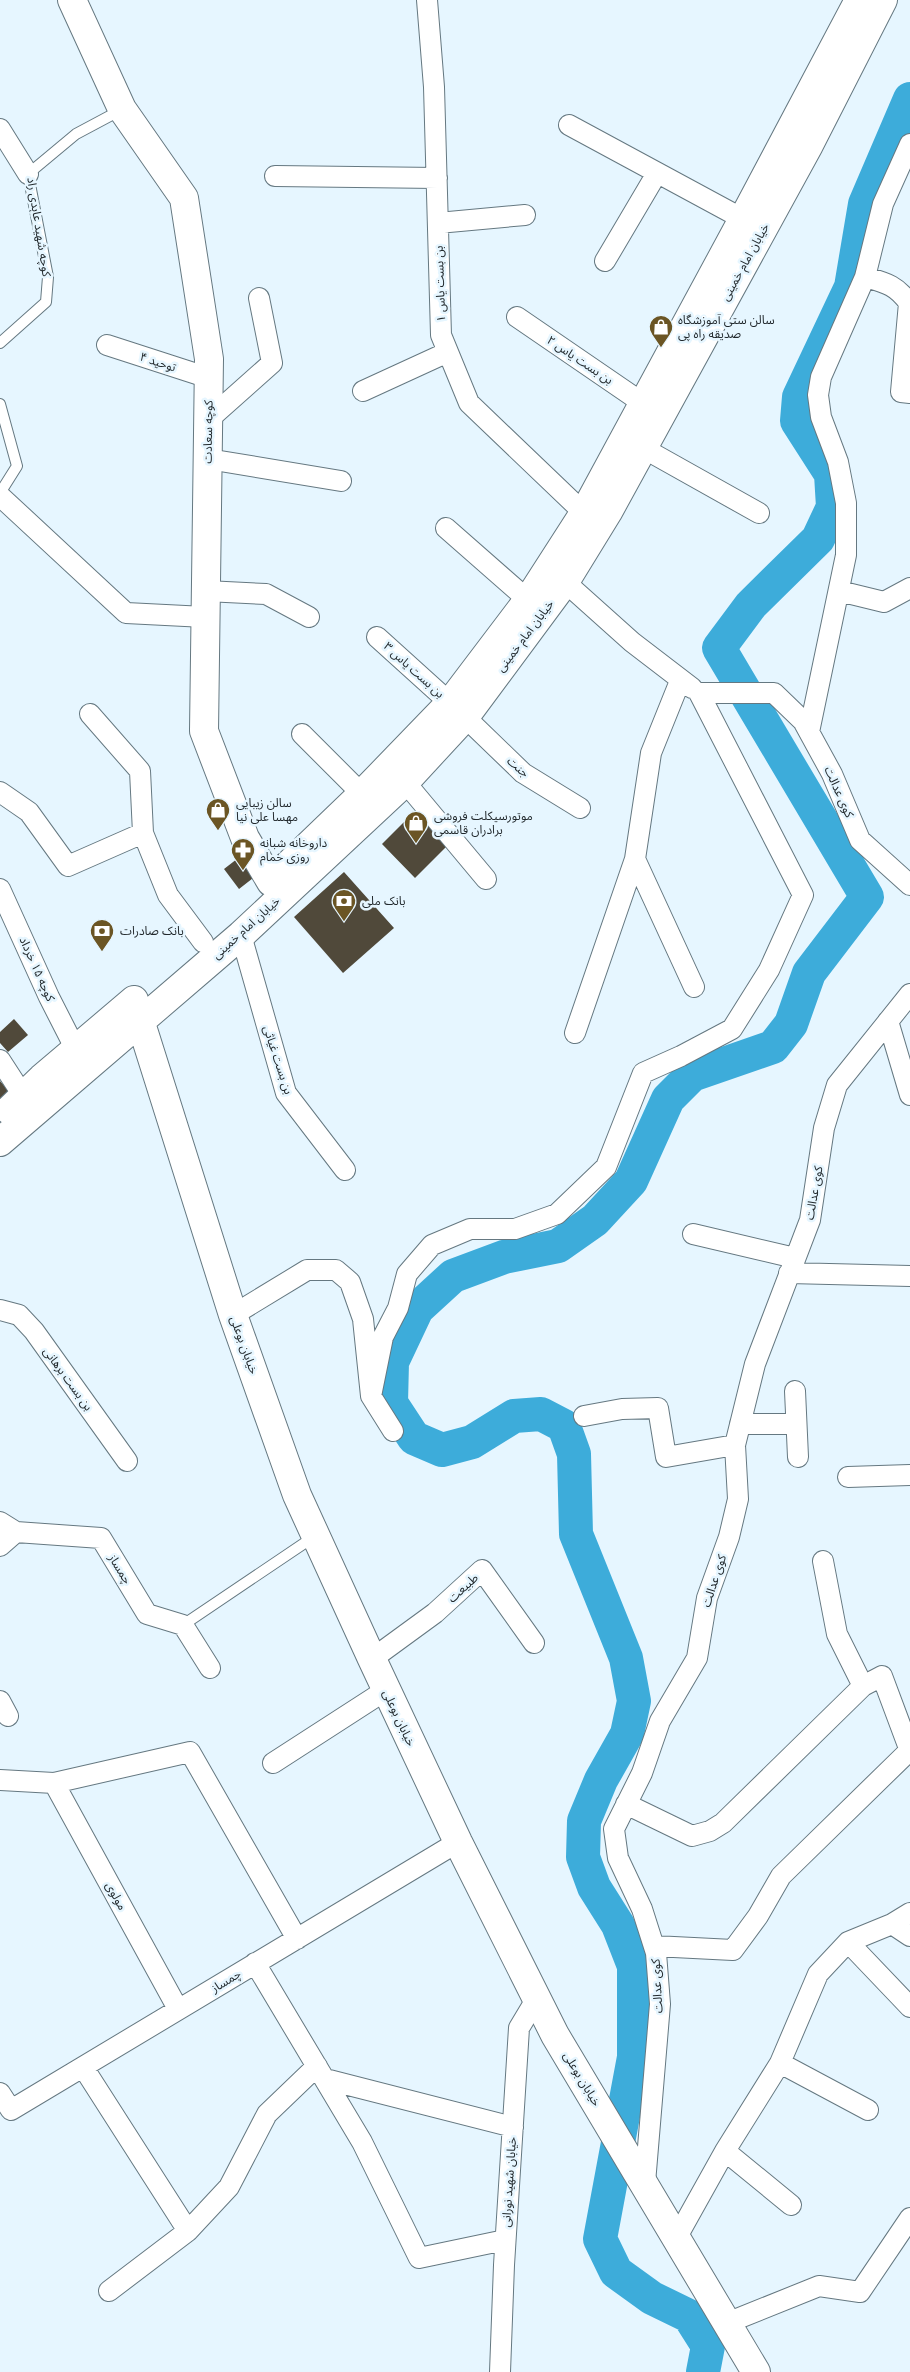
<svg xmlns="http://www.w3.org/2000/svg" width="910" height="2372" font-family="'Fira Sans','Noto Sans Arabic',sans-serif">
  <style>
    .lines { fill: none; stroke-linecap: round; stroke-linejoin: round }
    .river { stroke: #3dacda; stroke-width: 34 }
    .building { fill: #50493a }
    .lane-casing { stroke: #657881; stroke-width: 12 }
    .street-casing { stroke: #657881; stroke-width: 22 }
    .secondary-casing { stroke: #657881; stroke-width: 30 }
    .lane { stroke: #fff; stroke-width: 10 }
    .street { stroke: #fff; stroke-width: 20 }
    .secondary { stroke: #fff; stroke-width: 28 }
    .labels { text-anchor: middle; dominant-baseline: central; stroke-width: 5; stroke-linejoin: round; paint-order: stroke }
    .street-label { font-size: 12px; fill: #22292d; stroke: #e6f6ff }
    .poi-label { font-size: 12px; fill: #22292d; stroke: #e6f6ff; text-anchor: start }
  </style>
  <rect width="100%" height="100%" fill="#e6f6ff"/>
  <g class="lines">
    <path class="river" d="M703,2372l5,-26 -19,-30 -37,-18 -36,-26 -16,-33 34,-182v-91l-16,-41 -24,-38 -11,-30 1,-36 17,-41 26,-46 7,-33 -8,-43 -50,-124 -2,-80 -10,-28 -23,-12 -27,2 -42,26 -30,8 -28,-12 -23,-35 1,-41 25,-53 36,-33 51,-19 54,-11 37,-26 36,-39 37,-82 24,-24 81,-28 18,-23 18,-51 58,-76 -148,-249 32,-43 67,-66 15,-32 -2,-33 -34,-53 2,-24 52,-110 14,-83 45,-105"/>
  </g>
  <path class="building" d="M416,810l34,33 -35,35 -33,-34z
    M246,852l15,20 -22,17 -15,-20z
    M344,872l50,56 -51,45 -49,-56z
    M14,1019l14,16 -20,17 -8,-9v-11z
    M0,1081l15,17 -15,12z"/>
  <g class="lines">
    <g class="lane-casing">
      <path id="lane" d="M0,343l46,-41 2,-25 -20,-103 48,-40 45,-24
        M0,404l17,62 -17,27
        M183,1625l132,-89"/>
    </g>
    <g class="street-casing">
      <path id="street" d="M427,0l7,87 7,248 28,68 115,110
        M569,125l174,94
        M0,129l28,45
        M275,176l162,2
        M438,223l87,-8
        M605,261l52,-88
        M865,277c21,6 31,8 44,26l-8,89 9,1
        M517,317l127,87
        M107,345l102,33
        M363,391l85,-39
        M208,420l64,-57 -13,-65
        M643,448l116,65
        M208,459l133,22
        M0,496l126,117 79,4
        M446,528l82,72
        M565,582l67,60 60,46
        M206,591l60,3 43,23
        M839,591l45,11 26,-14
        M377,637l73,66
        M699,693h75l29,28 29,53 28,66 50,45
        M90,714l50,57 3,62
        M465,717l58,56 57,35
        M809,732l37,-177v-52l-8,-41 -17,-45 -3,-22 3,-18 44,-100 18,-73 27,-60
        M302,734l60,60
        M405,782l81,97
        M0,792l29,20 39,54 75,-33 25,62 35,47
        M635,859l59,128
        M0,889l49,108 27,53
        M241,935l45,158 59,77
        M888,1021l22,74
        M575,1033l60,-174 16,-106 29,-72
        M0,1060l24,37
        M693,1234l102,24
        M789,1273l121,3
        M0,1310l19,5 15,16 93,130
        M233,1315l74,-45h29l14,12 13,37 8,77 22,35
        M795,1391l3,66
        M371,1396l12,-59 15,-29 9,-34 25,-29 38,-16h45l42,-15 49,-47 37,-94 38,-17 51,-27 37,-59 34,-75 -104,-202
        M584,1416l38,-7 36,-1 8,49 69,-12
        M740,1424h56
        M848,1477l62,-2
        M0,1522l16,10 85,6 46,76 36,11 27,43
        M0,1546l16,-14
        M823,1561l14,73 26,52
        M372,1659l63,-46 47,-43 52,73
        M0,1701l8,15
        M273,1763l113,-73
        M0,1780l54,3 136,-31 107,187
        M54,1783l124,226
        M626,1804l66,32 18,-5 13,-8 140,-137 19,-10 28,75
        M892,1924l18,12
        M848,1942l62,65
        M654,1946l79,4 25,-34 23,-40 129,-126
        M255,1963l107,179 57,116 86,-18
        M780,2063l88,47
        M83,2067l105,164
        M325,2079l188,48
        M0,2093l11,17 447,-268
        M725,2151l66,54
        M645,2183l15,-179 -4,-51 -14,-44 -24,-51 -4,-29 28,-56 18,-52 37,-63 10,-60 22,-61 9,-38 -3,-54 20,-81 55,-144 14,-92 13,-43 73,-91
        M677,2237l48,-86 55,-88 38,-89 30,-32 44,-18 18,-11
        M109,2291l79,-60 41,-44 38,-73 50,-48
        M727,2323l92,-37 41,6 50,-74
        M500,2372l4,-107 15,-237 18,-30"/>
    </g>
    <g class="secondary-casing">
      <path id="secondary" d="M72,0l50,109 62,89 25,161 -5,372 41,107 26,44
        M285,868l77,-74 88,-91 78,-103 56,-87 159,-294 116,-219
        M140,1020l93,295 64,180 75,164 86,183 97,193 201,337
        M9,1110l33,-32 92,-78
        M0,1142l241,-207 164,-153 60,-65 100,-135 43,-70 201,-367 74,-145"/>
    </g>
    <use href="#lane" class="lane"/>
    <use href="#street" class="street"/>
    <use href="#secondary" class="secondary"/>
  </g>
  <defs>
    <g id="shop-pin" transform="scale(1.25)"><path d="M0 17L-7.5 6A9.5 9.5 0 1 1 7.5 6Z" fill="#6b5524" stroke="#e6f6ff"/><path d="M-5-2.5h2.3a2.7 3.5 0 0 1 5.4 0H5L5.5 6h-11ZM-1.5-2.5h3a1.5 2.3 0 0 0-3 0Z" fill="#fff"/></g>
    <g id="pharmacy-pin" transform="scale(1.25)"><path d="M0 17L-7.5 6A9.5 9.5 0 1 1 7.5 6Z" fill="#6b5524" stroke="#e6f6ff"/><path d="M-2-6h4v4h4v4h-4v4h-4v-4h-4v-4h4Z" fill="#fff"/></g>
    <g id="bank-pin" transform="scale(1.25)"><path d="M0 17L-7.5 6A9.5 9.5 0 1 1 7.5 6Z" fill="#6b5524" stroke="#e6f6ff"/><path d="M-6-4H6V4H-6ZM0-2.3a2.3 2.3 0 1 0 0 4.6a2.3 2.3 0 1 0 0-4.6Z" fill="#fff"/></g>
  </defs>
  <g fill-rule="evenodd">
    <use href="#shop-pin" x="661" y="327"/>
    <use href="#shop-pin" x="218" y="810"/>
    <use href="#shop-pin" x="416" y="823"/>
    <use href="#pharmacy-pin" x="243" y="850"/>
    <use href="#bank-pin" x="344" y="901"/>
    <use href="#bank-pin" x="102" y="931"/>
  </g>
  <g class="labels">
    <g class="street-label">
      <text transform="translate(39 227) rotate(81)">کوچه شهید عابدی راد</text>
      <text transform="translate(745 262) rotate(-61)">خیابان امام خمینی</text>
      <text transform="translate(440 284) rotate(-92)">بن بست یاس ۱</text>
      <text transform="translate(580 360) rotate(34)">بن بست یاس ۲</text>
      <text transform="translate(158 362) rotate(18)">توحید ۴</text>
      <text transform="translate(208 432) rotate(-89)">کوچه سعادت</text>
      <text transform="translate(525 636) rotate(-53)">خیابان امام خمینی</text>
      <text transform="translate(414 670) rotate(42)">بن بست یاس ۳</text>
      <text transform="translate(518 767) rotate(41)">جنت</text>
      <text transform="translate(839 792) rotate(66)">کوی عدالت</text>
      <text transform="translate(246 928) rotate(-42)">خیابان امام خمینی</text>
      <text transform="translate(37 969) rotate(66)">کوچه ۱۵ خرداد</text>
      <text transform="translate(278 1060) rotate(72)">بن بست غیاثی</text>
      <text transform="translate(814 1193) rotate(-80)">کوی عدالت</text>
      <text transform="translate(244 1345) rotate(70)">خیابان بوعلی</text>
      <text transform="translate(68 1379) rotate(54)">بن بست برهانی</text>
      <text transform="translate(120 1569) rotate(59)">چمساز</text>
      <text transform="translate(714 1581) rotate(-72)">کوی عدالت</text>
      <text transform="translate(463 1588) rotate(-43)">طبيعت</text>
      <text transform="translate(399 1718) rotate(65)">خیابان بوعلی</text>
      <text transform="translate(116 1896) rotate(61)">مولوی</text>
      <text transform="translate(226 1981) rotate(-31)">چمساز</text>
      <text transform="translate(657 1986) rotate(-93)">کوی عدالت</text>
      <text transform="translate(582 2079) rotate(59)">خیابان بوعلی</text>
      <text transform="translate(509 2182) rotate(-86)">خیابان شهید نورانی</text>
    </g>
    <g class="poi-label">
      <text x="678" y="320">سالن ستی آموزشگاه<tspan x="678" dy="14">صدیقه راه پی</tspan></text>
      <text x="236" y="803">سالن زیبایی<tspan x="236" dy="14">مهسا علی نیا</tspan></text>
      <text x="434" y="816">موتورسیکلت فروشی<tspan x="434" dy="14">برادران قاسمی</tspan></text>
      <text x="260" y="843">داروخانه شبانه<tspan x="260" dy="14">روزی خمام</tspan></text>
      <text x="362" y="901">بانک ملی</text>
      <text x="120" y="931">بانک صادرات</text>
    </g>
  </g>
</svg>
